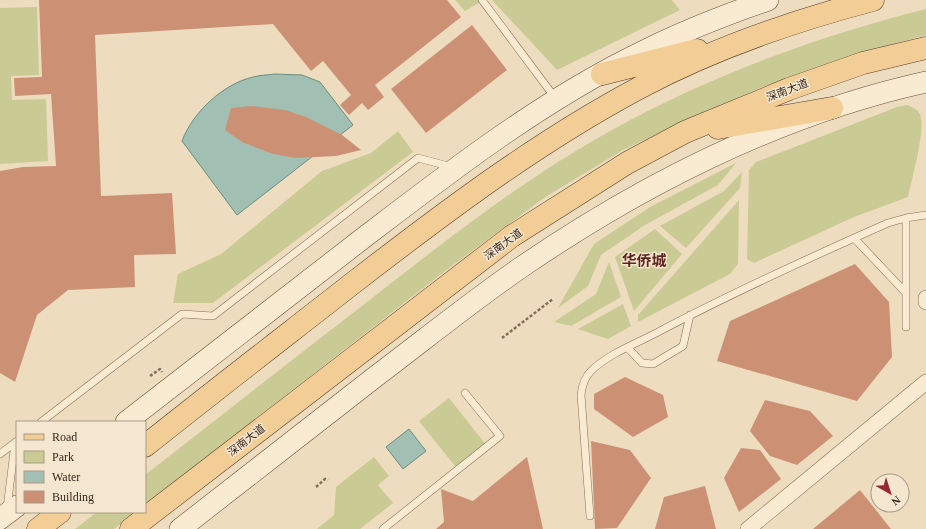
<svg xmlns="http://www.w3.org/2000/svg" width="926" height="529" font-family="'Times New Roman','Noto Sans SC',serif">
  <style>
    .green { fill: #cacb94 }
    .water { fill: #a2bfb4; stroke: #6a8d81 }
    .building { fill: #cc9175 }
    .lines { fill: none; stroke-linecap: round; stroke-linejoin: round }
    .service-casing { stroke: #866c58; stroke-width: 8 }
    .minor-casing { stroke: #866c58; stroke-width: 16 }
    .secondary-casing { stroke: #684d3b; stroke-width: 22 }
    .primary-casing { stroke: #543b2c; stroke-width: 23 }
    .path { stroke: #866c58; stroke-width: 2.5; stroke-dasharray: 3 2; stroke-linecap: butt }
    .service { stroke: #f9ead2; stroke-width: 7 }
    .minor { stroke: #f9ead2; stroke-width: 15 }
    .secondary { stroke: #f9ead2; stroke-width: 21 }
    .primary { stroke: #f2cd96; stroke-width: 22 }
    .labels { text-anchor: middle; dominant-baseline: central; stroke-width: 3; stroke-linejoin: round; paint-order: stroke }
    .street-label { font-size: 11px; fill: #36261c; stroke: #f5e7cf }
    .district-label { font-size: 15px; font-weight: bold; fill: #62241c; stroke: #f5e7cf }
  </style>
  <rect width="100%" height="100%" fill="#eedcbf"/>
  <path class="green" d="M455,0h29l-19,11z
    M492,0h180l8,10 -123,60z
    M37,7l2,68 -28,1 1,24 34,-1 2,62 -48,3v-156z
    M926,9v26l-72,20 -94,33 -69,30 -68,32 -79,48 -99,73 -300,234v-30c74,-58 148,-116 222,-173 79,-62 158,-124 245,-172 98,-54 206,-94 314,-121z
    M907,105c5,2 10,4 13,9 6,16 -8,64 -12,83l-54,20 -100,46 -7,-4 2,-89 7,-8 141,-55z
    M398,131l15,21 -200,151h-40l5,-29 43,-20 101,-83 49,-18z
    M736,163l-18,22 -73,40 -44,30 -13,31 -30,22 36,-64 56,-37z
    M742,172l-2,16 -54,60 -26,-22 64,-35z
    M739,200l-1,64 -8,10 -92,48v-7z
    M655,229l27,25 -48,57 -19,-54z
    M609,262l12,35 -50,29 -17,-4 42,-28z
    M623,304l8,22 -23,13 -30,-10z
    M449,398l38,48 -29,24 -39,-49z
    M374,457l15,19 -11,9 15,18 -33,26h-43l17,-14 2,-28z
    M97,512h39l-22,17h-39z"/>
  <path class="water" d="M275,74l27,1 18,7 33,43 -116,90 -55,-74c11,-29 41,-57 71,-64 7,-2 15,-2 22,-3z
    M409,429l17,22 -23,18 -17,-22z"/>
  <path class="building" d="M39,0h408l14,17 -86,68 9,12 -16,13 -6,-7 -13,12 -9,-10 11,-10 -28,-34 -12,10 -38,-47 -178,11 6,161 71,-3 4,61 -42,1 1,32 -67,3 -31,25 -22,67 -15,-9v-202l23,-4 33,-1 -5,-72 -36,2 -1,-18 28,-1z
    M472,25l35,45 -81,63 -35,-44z
    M251,106l34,4 21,7 36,18 19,15 -25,6 -40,2 -23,-4 -16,-6 -15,-6 -17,-12 6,-22z
    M855,264l34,38 3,55 -35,44 -140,-40 13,-40z
    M625,377l38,18 5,22 -35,20 -39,-28v-15z
    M765,400l45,11 23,25 -36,29 -27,-9 -20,-25z
    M591,441l39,9 21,28 -34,50 -22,1z
    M741,448l19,2 21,29 -42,33 -15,-34z
    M527,457l16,72h-107l8,-7 -3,-33 32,12z
    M705,486l11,43h-61l9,-32z
    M860,490l31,39h-78z"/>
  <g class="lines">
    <g class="service-casing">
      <path id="service" d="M482,0l74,99
        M854,238l52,55
        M906,327v-109
        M628,348l14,15 11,1 30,-18 7,-31
        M41,422l141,-108 31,2 205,-158 34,9
        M0,454l17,-13
        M7,508l8,-65
        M590,516l-9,-121c1,-9 3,-17 10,-24 18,-18 47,-28 69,-40 74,-39 151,-74 228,-108l18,-5 20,-3
        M383,529l117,-93 -35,-43"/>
    </g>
    <g class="minor-casing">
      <path id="minor" d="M926,298v4
        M748,529l178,-147"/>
    </g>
    <g class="secondary-casing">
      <path id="secondary" d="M126,422c79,-61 158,-122 236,-183 89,-68 179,-138 280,-187 41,-21 83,-37 126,-52
        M0,519l17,-13
        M180,529c65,-51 130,-101 195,-152 49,-37 97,-76 148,-111 122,-83 259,-152 403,-184"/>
    </g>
    <g class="primary-casing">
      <path id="primary" d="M602,74l95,-24
        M718,128l114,-20
        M145,446c69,-55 139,-109 208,-163 92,-71 183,-140 286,-195 73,-39 154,-67 234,-88
        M38,529l22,-17
        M131,529l381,-293 115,-73 58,-31 104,-43 74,-26 63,-15"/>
    </g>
    <path class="path" d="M502,338l51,-39
      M150,376l10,-7 2,3
      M316,487l9,-8 3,1"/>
    <use href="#service" class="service"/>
    <use href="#minor" class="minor"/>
    <use href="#secondary" class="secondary"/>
    <use href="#primary" class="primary"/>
  </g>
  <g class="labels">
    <g class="street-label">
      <text transform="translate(787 90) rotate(-21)">深南大道</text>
      <text transform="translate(503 244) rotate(-36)">深南大道</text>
      <text transform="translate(246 440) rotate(-38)">深南大道</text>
    </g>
    <g class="district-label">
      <text x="644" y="261">华侨城</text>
    </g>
  </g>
  <rect x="16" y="421" width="130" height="92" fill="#f5e7cf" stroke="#a99a87"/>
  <rect x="24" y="434" width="20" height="6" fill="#f2cd96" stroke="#a99a87"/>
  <text x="52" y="441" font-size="12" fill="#36261c">Road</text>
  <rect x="24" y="451" width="20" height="12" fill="#cacb94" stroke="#a99a87"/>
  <text x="52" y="461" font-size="12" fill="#36261c">Park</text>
  <rect x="24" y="471" width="20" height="12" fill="#a2bfb4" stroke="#a99a87"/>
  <text x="52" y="481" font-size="12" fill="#36261c">Water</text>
  <rect x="24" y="491" width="20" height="12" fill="#cc9175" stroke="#a99a87"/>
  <text x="52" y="501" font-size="12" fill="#36261c">Building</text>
  <g transform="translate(890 493) rotate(141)"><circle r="19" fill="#f5e7cf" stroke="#a99a87"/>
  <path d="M0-3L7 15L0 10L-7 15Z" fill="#952832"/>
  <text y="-6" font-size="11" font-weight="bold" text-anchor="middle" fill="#36261c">N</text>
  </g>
</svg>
